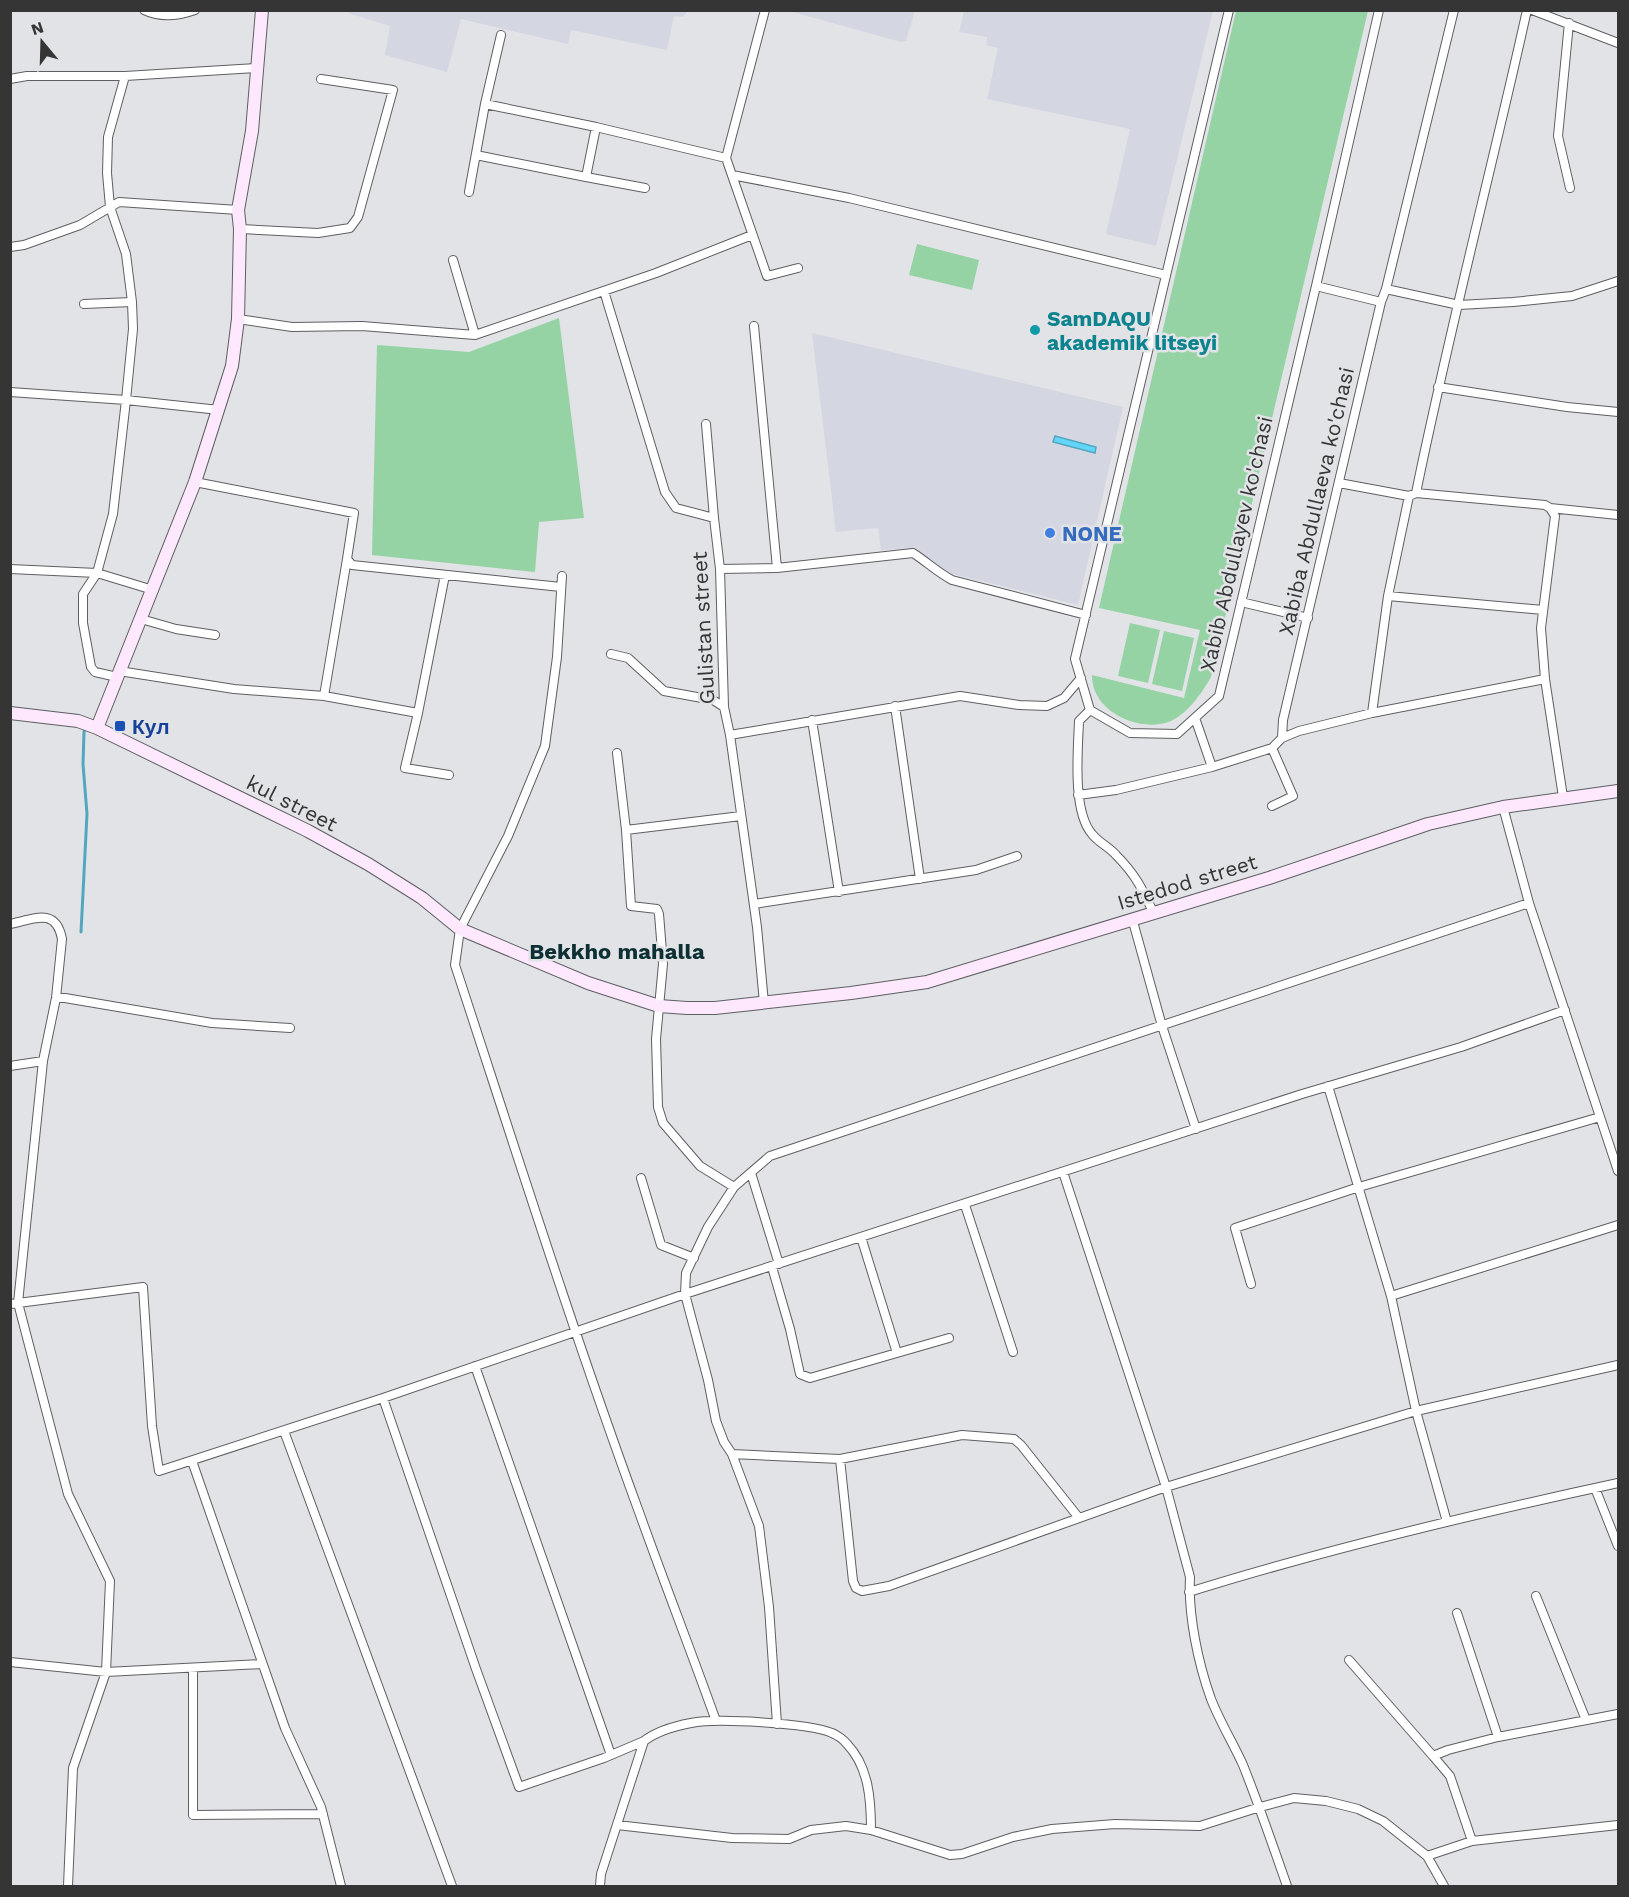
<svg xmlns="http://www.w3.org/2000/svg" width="1629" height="1897" font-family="'Work Sans',sans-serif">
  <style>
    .built { fill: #d4d7e2 }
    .green { fill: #95d3a5 }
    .water { fill: #61d6f9; stroke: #54a6be; stroke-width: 1.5 }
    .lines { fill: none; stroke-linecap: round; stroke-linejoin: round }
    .stream { stroke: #54a6be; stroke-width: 3 }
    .street-casing { stroke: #5e5f62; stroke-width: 10 }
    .secondary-casing { stroke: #5e5f62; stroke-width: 14 }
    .street { stroke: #fff; stroke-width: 8 }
    .secondary { stroke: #fde8fd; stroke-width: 12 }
    .culture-dot { fill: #0f9aa8; stroke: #e2e3e6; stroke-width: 2 }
    .shop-dot { fill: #3f7fe0; stroke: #e2e3e6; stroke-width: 2 }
    .transit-dot { fill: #1a4fb4; stroke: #e2e3e6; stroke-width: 2 }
    .labels { text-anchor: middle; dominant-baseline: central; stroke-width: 5; stroke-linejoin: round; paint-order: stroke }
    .culture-label { font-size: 21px; font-weight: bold; fill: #0d838f; stroke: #e2e3e6; text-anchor: start }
    .street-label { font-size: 21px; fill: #353536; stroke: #e2e3e6 }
    .shop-label { font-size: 21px; font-weight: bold; fill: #366cbe; stroke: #e2e3e6; text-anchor: start }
    .transit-label { font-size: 21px; font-weight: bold; fill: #164399; stroke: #e2e3e6; text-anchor: start }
    .neighbourhood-label { font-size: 22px; font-weight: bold; fill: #0d3034; stroke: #e2e3e6 }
  </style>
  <rect width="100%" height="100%" fill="#e2e3e6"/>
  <path class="built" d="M349,10h339v1l-5,6 -9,-1 -7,34 -96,-20 -3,14 -107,-25 -14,53 -62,-17 5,-29 -42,-13z
    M789,11h126l-9,30 -5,1z
    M963,11h250l-57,235 -50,-12 24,-105 -143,-30 11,-51 -12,-3 1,-8 -28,-5 5,-21z
    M812,333l311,74 -45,198 -125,-31 -15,-7 -22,-19 -35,2 -3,-22 -42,4z"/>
  <path class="green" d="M1236,11h132l-157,666c-9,16 -23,36 -40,44 -32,13 -80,-10 -79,-46l92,23 16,-68 -101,-22z
    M917,244l62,16 -7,30 -63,-15z
    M559,318l25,200 -45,4 -4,50 -163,-17 5,-210 92,7z
    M1130,623l30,7 -12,53 -30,-7z
    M1164,631l30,7 -12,53 -30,-7z"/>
  <path class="water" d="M1055,436l41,11 -1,6 -42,-11z"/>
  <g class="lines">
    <path class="stream" d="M81,932l6,-118 -4,-50 1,-32 2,-5"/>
    <g class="street-casing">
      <path id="street" d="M144,10c16,8 34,6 51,0
        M765,10l-39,148 41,118 31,-8
        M1229,10l-154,649 15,51 40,23 47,1 42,-38 97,-410 63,-276
        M1454,10l-68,279 -5,13 -98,418 -1,18 17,-7 73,-18 173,-34
        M1532,10l86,33
        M1569,23l-11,113 12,52
        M125,76l-17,61 -1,36 3,34 16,47 6,48 1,27 -7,71 93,10
        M10,79l17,-3h98l132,-8
        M485,104l16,-69
        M476,155l110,22 10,-50
        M732,175l117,23 317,77
        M586,177l59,11
        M469,192l16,-88 111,23 130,31
        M240,229l78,4 32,-5 8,-11 35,-127 -72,-11
        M10,247l14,-2 56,-20 39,-23 119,8
        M453,260l22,75
        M1316,286l65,16
        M1386,289l73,16 54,-3 59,-6 46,-15
        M604,291l61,201 11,16 38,10 6,51 4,138 6,28 27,192 7,76
        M84,304l48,-2
        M238,319l54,8 70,-1 113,9 181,-62 96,-38
        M754,326l23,242
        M1438,387l129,20 51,5
        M10,392l116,8 -13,114 -16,59 56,17
        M706,424l8,94
        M195,482l159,31 -7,46 5,6 209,22
        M1339,483l70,13
        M1416,493l129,12 5,3 68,7
        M1550,508l5,8 -14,112 4,51 18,118
        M10,569l87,4 -14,21v29l8,44 4,5 22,5
        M720,569l57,-1 136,-15c14,9 24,19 39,27l134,35
        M562,576l-5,81 -12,89 -37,90 -48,93 -5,36c60,183 118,367 184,547 25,70 52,139 77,209
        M1388,596l155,14
        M1241,602l67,16
        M141,619l35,10 39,6
        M611,654l17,4 36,33 49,9 11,7
        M119,671l115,18 90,7 94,17 27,-138
        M324,696l23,-137
        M895,706l25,173
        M1090,710l-11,11c-1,29 -7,90 13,113 6,8 17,13 24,21 19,19 26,33 37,57
        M418,713l-13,55 44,7
        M1372,713l16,-117 21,-100 7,-3c33,-162 75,-321 111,-483
        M1195,718l17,49 60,-19
        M812,720l27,172
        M730,735l230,-39 59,9 28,1 17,-8 17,-20
        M617,753l9,77 5,76 26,3 2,5 4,50 -7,75 2,68 5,16 37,43 34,21
        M1078,795l38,-5 96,-23
        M1272,806l21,-10 -21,-48 10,-10
        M1503,807l26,96 89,268
        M626,830l115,-14
        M754,904l222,-34 41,-14
        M1132,918l30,108 34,103
        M10,924c24,-5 46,-17 52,15l-6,59 -13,63 -25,242 -8,1
        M56,998h9l147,25 78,5
        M10,1066l33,-5
        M1328,1086l63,210 25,115 31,111
        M1063,1172l103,315 24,90c-2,38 8,86 21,122 9,23 22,44 32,66 16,40 30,81 44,121
        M751,1173l28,91
        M641,1178l20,67 33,13
        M965,1205l48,147
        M861,1237l36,116
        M772,1267l18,62 10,45 10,4 139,-40
        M1251,1284l-16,-56 124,-41 241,-70
        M1391,1296l227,-71
        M475,1366l136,389
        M383,1398l93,271 43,118 85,-29 40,-17
        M284,1431l168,455
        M732,1454l108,5 122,-24 52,4 7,6 58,73
        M840,1459l13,122 3,7 6,3 27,-5 277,-99 250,-76 202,-46
        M192,1461l93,267 36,79 20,79
        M1595,1488l23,58
        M1189,1592c141,-44 285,-78 429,-109
        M1536,1596l50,124
        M1457,1613l41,124
        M1349,1660l84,96
        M10,1662l96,10 156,-8
        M193,1668v147l130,-1
        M777,1724l-8,-117 -10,-81 -27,-72 -8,-12 -8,-21 -8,-41 -23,-86 1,-21 22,-46 26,-40 36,-31 759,-253
        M617,1825l115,13 57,1 22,-9 35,-4 25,4 79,25 12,-1 51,-17 39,-8 63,-5 85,2 60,-19 34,-9 32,3 32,8 25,12 44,35 17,30
        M1472,1841l-22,-65 -17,-20 15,-6 50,-13 120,-23
        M1427,1856l45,-15 146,-16
        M68,1886l5,-118 33,-96 4,-91 -42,-87 -50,-191 125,-16 9,139 7,45 224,-73 302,-104 617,-200 159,-47 104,-37
        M600,1886l1,-12 43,-133c13,-10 31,-15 47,-18 25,-5 118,0 141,10 5,2 12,7 15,11 22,23 24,56 24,86"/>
    </g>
    <g class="secondary-casing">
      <path id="secondary" d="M10,713l68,8 19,7 211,103 60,33 54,34 38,31 128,54 71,23 28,2h28l136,-15 76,-11 342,-104 159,-54 75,-17 115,-16
        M97,728l98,-246 37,-116 6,-47 2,-90 -2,-19 14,-79 10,-121"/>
    </g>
    <use href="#street" class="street"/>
    <use href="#secondary" class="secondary"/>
  </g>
  <circle class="culture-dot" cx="1035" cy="330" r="6"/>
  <circle class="shop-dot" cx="1050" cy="533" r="6"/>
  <rect class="transit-dot" x="114" y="720" width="12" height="12" rx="3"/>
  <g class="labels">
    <g class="culture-label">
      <text x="1047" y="318">SamDAQU<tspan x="1047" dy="24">akademik litseyi</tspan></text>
    </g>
    <g class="street-label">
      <text transform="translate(1316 501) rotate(-77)">Xabiba Abdullaeva ko'chasi</text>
      <text transform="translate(1236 544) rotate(-77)">Xabib Abdullayev ko'chasi</text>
      <text transform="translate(703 628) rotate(-93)">Gulistan street</text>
      <text transform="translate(292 803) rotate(27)">kul street</text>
      <text transform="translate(1187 882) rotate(-17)">Istedod street</text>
    </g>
    <g class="shop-label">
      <text x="1062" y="533">NONE</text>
    </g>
    <g class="transit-label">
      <text x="132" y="726">Кул</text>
    </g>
    <g class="neighbourhood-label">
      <text x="617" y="951">Bekkho mahalla</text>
    </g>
  </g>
  <rect width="1629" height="1897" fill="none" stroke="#353536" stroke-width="24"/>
  <g transform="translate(42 42) rotate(341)" stroke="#e2e3e6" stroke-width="4.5" paint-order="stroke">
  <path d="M0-4.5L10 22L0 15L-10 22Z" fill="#353536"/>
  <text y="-9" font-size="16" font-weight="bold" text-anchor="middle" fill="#353536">N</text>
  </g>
</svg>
